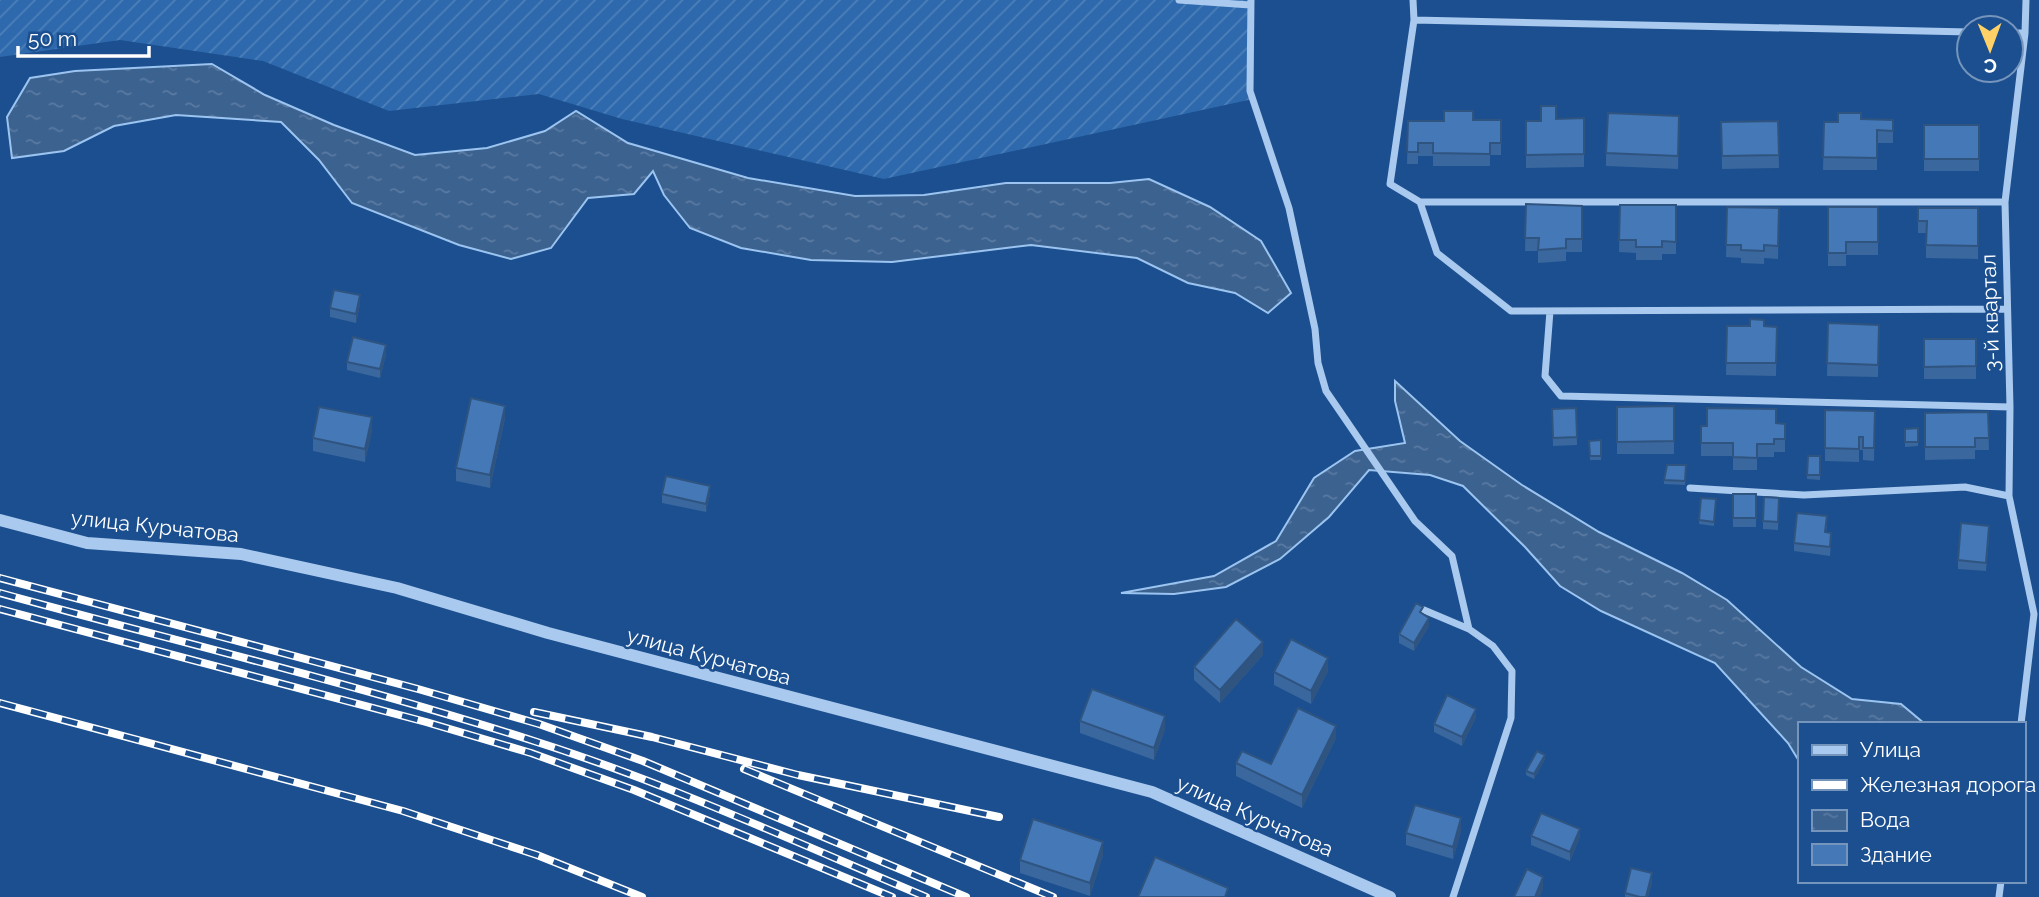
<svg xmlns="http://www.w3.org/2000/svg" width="2039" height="897" font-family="Raleway,sans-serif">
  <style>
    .garden { fill: url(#garden-furrows) }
    .water { fill: url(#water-ripples); stroke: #9cc4f0; stroke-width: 2 }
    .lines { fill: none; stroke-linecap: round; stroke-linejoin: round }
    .minor { stroke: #a9c9ee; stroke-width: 7 }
    .tertiary { stroke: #a9c9ee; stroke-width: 12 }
    .rail-casing { stroke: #fff; stroke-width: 8 }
    .rail { stroke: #1b4f8f; stroke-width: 5; stroke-dasharray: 16; stroke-linecap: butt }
    .wall { fill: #3a679d }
    .shaded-wall { fill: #305480 }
    .building { fill: #4478b7; stroke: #305480; stroke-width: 2 }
    .labels { text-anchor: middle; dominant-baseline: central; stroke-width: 5; stroke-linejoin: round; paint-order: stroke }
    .street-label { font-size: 21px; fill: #fff; stroke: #1b4f8f }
  </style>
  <defs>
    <pattern id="garden-furrows" width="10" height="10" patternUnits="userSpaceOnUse" patternTransform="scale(1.75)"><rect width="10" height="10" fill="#2e69ad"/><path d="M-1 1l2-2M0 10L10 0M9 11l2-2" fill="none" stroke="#4d80b9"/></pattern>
    <pattern id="water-ripples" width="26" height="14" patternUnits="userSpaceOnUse" patternTransform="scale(1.75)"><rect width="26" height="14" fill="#3c6290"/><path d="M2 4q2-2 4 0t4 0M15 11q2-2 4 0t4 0" fill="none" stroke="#597aa1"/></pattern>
  </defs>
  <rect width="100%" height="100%" fill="#1b4f8f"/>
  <path class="garden" d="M0,0h1254l-1,99 -369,80 -262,-60 -83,-25 -150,17 -126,-50 -143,-21 -120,17z"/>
  <path class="water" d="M212,64l53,31 69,30 81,30 72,-7 58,-17 31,-20 52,32 120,35 107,18 69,-1 82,-12h104l39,-4 61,28 51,34 30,52 -23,20 -33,-20 -47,-10 -51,-25 -106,-13 -139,17 -81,-2 -70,-12 -51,-20 -26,-33 -11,-24 -19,23 -46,4 -37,50 -40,11 -52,-14 -107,-42 -33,-43 -38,-38 -105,-7 -62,11 -50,25 -52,7 -5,-41 23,-39 45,-7z
    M1395,381l65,60 62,44 77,47 83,41 45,27 74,67 51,32 49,5 24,20h-126v37l-11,-18 -73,-80 -114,-52 -41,-25 -35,-39 -62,-61 -33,-11 -61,-5 -40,47 -49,42 -54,28 -52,7 -53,-1 93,-17 62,-35 38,-63 41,-27 50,-8 -10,-42z"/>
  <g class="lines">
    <path class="minor" d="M1179,0l71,5
      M1251,0l-1,91 39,117 26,121 3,34 8,28 89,130 37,35 17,73
      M1413,0l1,20 -24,164 30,18h585
      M1414,20l555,12
      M2011,33h14
      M1420,202l17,51 74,58 496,-2
      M1550,311l-5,65 16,20 449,11
      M1690,488l114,7 161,-8 44,9
      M1424,610l45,19 24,17 19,25 -1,47 -58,179
      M2021,724l13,-110 -25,-118 1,-89 -5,-205 20,-169 1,-33
      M1999,897l2,-16"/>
    <path class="tertiary" d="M0,520l87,23 154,11 156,34 151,45 604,159 238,105"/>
    <g class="rail-casing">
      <path id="rail" d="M0,578l418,111 121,35 104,37 323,136
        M0,593c179,49 360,92 537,149 133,42 261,101 389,155
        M0,609l426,113 105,31 103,37 258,107
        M0,703l403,108 134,44 105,42
        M534,712l118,25 146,38 201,42
        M744,769l309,128"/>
    </g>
    <use href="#rail" class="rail"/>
  </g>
  <path class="wall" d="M1584,118v49l-58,1v-47z
    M1861,119l32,1v23h-16v27h-54l1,-48h14z
    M1473,120h28v35h-11v11h-57v-10h-15v8h-11l1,-43h36z
    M1778,121l1,47 -57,1 -1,-47z
    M1924,125h55v46h-55z
    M1679,129l-1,40 -72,-3v-13z
    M1526,204l56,2v46h-16v9l-28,2v-12h-13z
    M1620,205h56v49h-14v6h-26v-7l-17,-1z
    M1727,207l52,1 -1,51 -14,-1v6l-23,-1v-5l-15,-1z
    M1828,207h50v48h-32v11h-18z
    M1918,208h60v51l-52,-1v-25h-8z
    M360,304l-4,19 -26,-6v-9z
    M1828,323l51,2 -1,52 -51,-1z
    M1727,326l50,1 -1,49 -50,-1z
    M1924,339h52v40h-52z
    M386,354l-6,24 -33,-8v-8z
    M1674,406v48h-57v-47z
    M1576,408l1,37 -24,1 -1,-37z
    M1825,410l50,1 -1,50 -11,-1v-10h-4v12l-34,-1z
    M1988,412l1,38h-14v9l-50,1v-47z
    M505,418l-15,70 -34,-7v-13z
    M1785,424v28h-11v5h-17v13h-24v-14h-32v-30z
    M1918,428v18l-13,1v-18z
    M372,430l-7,32 -52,-11v-13z
    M1601,440v20h-11l-1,-19z
    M1808,456h12v24l-13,-1z
    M1686,465l-1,20 -21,-1v-4z
    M662,494h48l-4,18 -44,-9z
    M1733,494h23v33h-23z
    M1701,498l15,1 -2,27 -15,-2z
    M1779,498l-1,32 -15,-1v-8z
    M1827,525l-1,7 5,10 -1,14 -36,-5v-8z
    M1989,535l-3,36 -28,-2v-9z
    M1423,614l6,12 -15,25 -15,-8v-9z
    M1263,655l-43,48 -26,-23v-13z
    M1328,671l-17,33 -37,-19v-13z
    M1476,717l-14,29 -28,-14v-8z
    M1080,721l85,8 -11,31 -74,-27z
    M1336,738l-34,70 -66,-32v-13l35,1z
    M1545,759l-11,20 -8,-4v-4z
    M1461,831l-8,28 -47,-14v-12z
    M1531,836l49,1 -10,24 -39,-16z
    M1103,855l-13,41 -70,-23v-13z
    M1652,882l-4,15h-23v-4z"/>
  <path class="shaded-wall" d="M360,295v9l-4,19v-9z
    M386,345v9l-6,24v-9z
    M505,406v12l-15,70v-13z
    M372,417v13l-7,32v-13z
    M710,486v8l-4,18v-8z
    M1429,618v8l-15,25v-8z
    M1263,642v13l-43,48v-13z
    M1328,658v13l-17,33v-13z
    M1476,709v8l-14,29v-9z
    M1165,716v13l-11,31v-12z
    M1336,726v12l-34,70v-13z
    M1545,755v4l-11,20v-5z
    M1461,818v13l-8,28v-12z
    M1580,829v8l-10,24v-9z
    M1103,842v13l-13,41v-13z
    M1652,873v9l-4,15h-2z
    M1543,877v12l-3,8h-5z"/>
  <path class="building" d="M1541,106h15v13l28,-1v36l-58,1v-34h15z
    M1444,111h29v9h28v23h-11v11l-57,-1v-10h-15v9h-11l1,-31h36z
    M1608,113l71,3 -1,40 -72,-3z
    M1838,113h23v6l32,1v11l-16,-1v28l-54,-1 1,-35h14z
    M1778,121l1,34 -57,1 -1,-34z
    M1924,125h55v34h-55z
    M1526,204l56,2v33h-16v9l-28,2 1,-12h-14z
    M1620,205h56v37l-14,-1v6h-26v-7h-17z
    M1727,207l52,1 -1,38 -14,-1v6l-23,-1v-5h-15z
    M1828,207h50v35h-32v11h-18z
    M1918,208h60v38l-52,-1 1,-24h-9z
    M334,290l26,5 -4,19 -26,-6z
    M1750,319l14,1v6l13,1 -1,36h-50l1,-37h23z
    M1828,323l51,2 -1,40 -51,-2z
    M353,337l33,8 -6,24 -33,-7z
    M1924,339h52v27l-52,1z
    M471,398l34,8 -15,69 -34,-7z
    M1674,406v35l-57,1v-35z
    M319,407l53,10 -7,32 -52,-11z
    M1576,408l1,29 -24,1 -1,-29z
    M1707,408l69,1v14l9,1v15h-11v5h-17v14l-24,-1v-14h-32v-17h6z
    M1825,410l50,1 -1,37h-11v-11h-4v12l-34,-1z
    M1988,412l1,26h-14v9h-50v-34z
    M1918,428v14h-13v-13z
    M1601,440v16h-11l-1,-15z
    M1808,456h12v19h-13z
    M1667,465h19l-1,16 -21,-1z
    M666,476l44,10 -4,18 -44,-10z
    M1733,494h23v24h-23z
    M1764,497l15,1 -1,24 -15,-1z
    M1701,498l15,1 -2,23 -15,-2z
    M1797,513l30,3 -2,16 6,1 -1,14 -36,-4z
    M1961,523l28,3 -3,37 -28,-3z
    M1416,603l7,4 -3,5 9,6 -15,25 -15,-9z
    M1236,619l27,23 -43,48 -26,-23z
    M1291,639l37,19 -17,33 -37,-19z
    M1092,689l73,27 -11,32 -74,-27z
    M1447,695l29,14 -14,28 -28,-13z
    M1298,708l38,18 -34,69 -66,-32 6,-12 29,13z
    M1537,751l8,4 -11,19 -8,-3z
    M1415,805l46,13 -8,29 -47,-14z
    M1541,813l39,16 -10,23 -39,-16z
    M1033,819l70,23 -13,41 -70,-23z
    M1155,857l73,31 -3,9h-87z
    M1631,868l21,5 -6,24h-6l-15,-4z
    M1527,869l16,8 -8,20h-21z"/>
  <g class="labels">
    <g class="street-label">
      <text transform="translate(1990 313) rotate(-92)">3-й квартал</text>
      <text transform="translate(155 526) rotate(6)">улица Курчатова</text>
      <text transform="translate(709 656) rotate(15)">улица Курчатова</text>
      <text transform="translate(1255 816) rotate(24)">улица Курчатова</text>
    </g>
  </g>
  <rect x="1798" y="722" width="228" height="161" fill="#1b4f8f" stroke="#7695bc" stroke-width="2"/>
  <rect x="1812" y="745" width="35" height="10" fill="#a9c9ee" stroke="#7695bc" stroke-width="2"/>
  <text x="1860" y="757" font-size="21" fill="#ffffff">Улица</text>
  <rect x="1812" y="780" width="35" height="10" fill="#ffffff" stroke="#7695bc" stroke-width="2"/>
  <text x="1860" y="792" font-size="21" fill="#ffffff">Железная дорога</text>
  <rect x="1812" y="810" width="35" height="21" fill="url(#water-ripples)" stroke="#7695bc" stroke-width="2"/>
  <text x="1860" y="827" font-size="21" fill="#ffffff">Вода</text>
  <rect x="1812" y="844" width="35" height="21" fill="#4478b7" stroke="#7695bc" stroke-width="2"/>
  <text x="1860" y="862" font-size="21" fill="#ffffff">Здание</text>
  <g transform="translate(1990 49) rotate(179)"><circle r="33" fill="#1b4f8f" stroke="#7695bc" stroke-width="2"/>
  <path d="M0-5L12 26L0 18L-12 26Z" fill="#ffd166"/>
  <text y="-10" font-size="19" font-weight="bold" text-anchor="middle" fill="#ffffff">С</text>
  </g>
  <path d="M18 46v10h131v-10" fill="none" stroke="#ffffff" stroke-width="3.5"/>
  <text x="28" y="46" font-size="21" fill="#ffffff" stroke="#1b4f8f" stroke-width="5" paint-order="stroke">50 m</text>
</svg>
